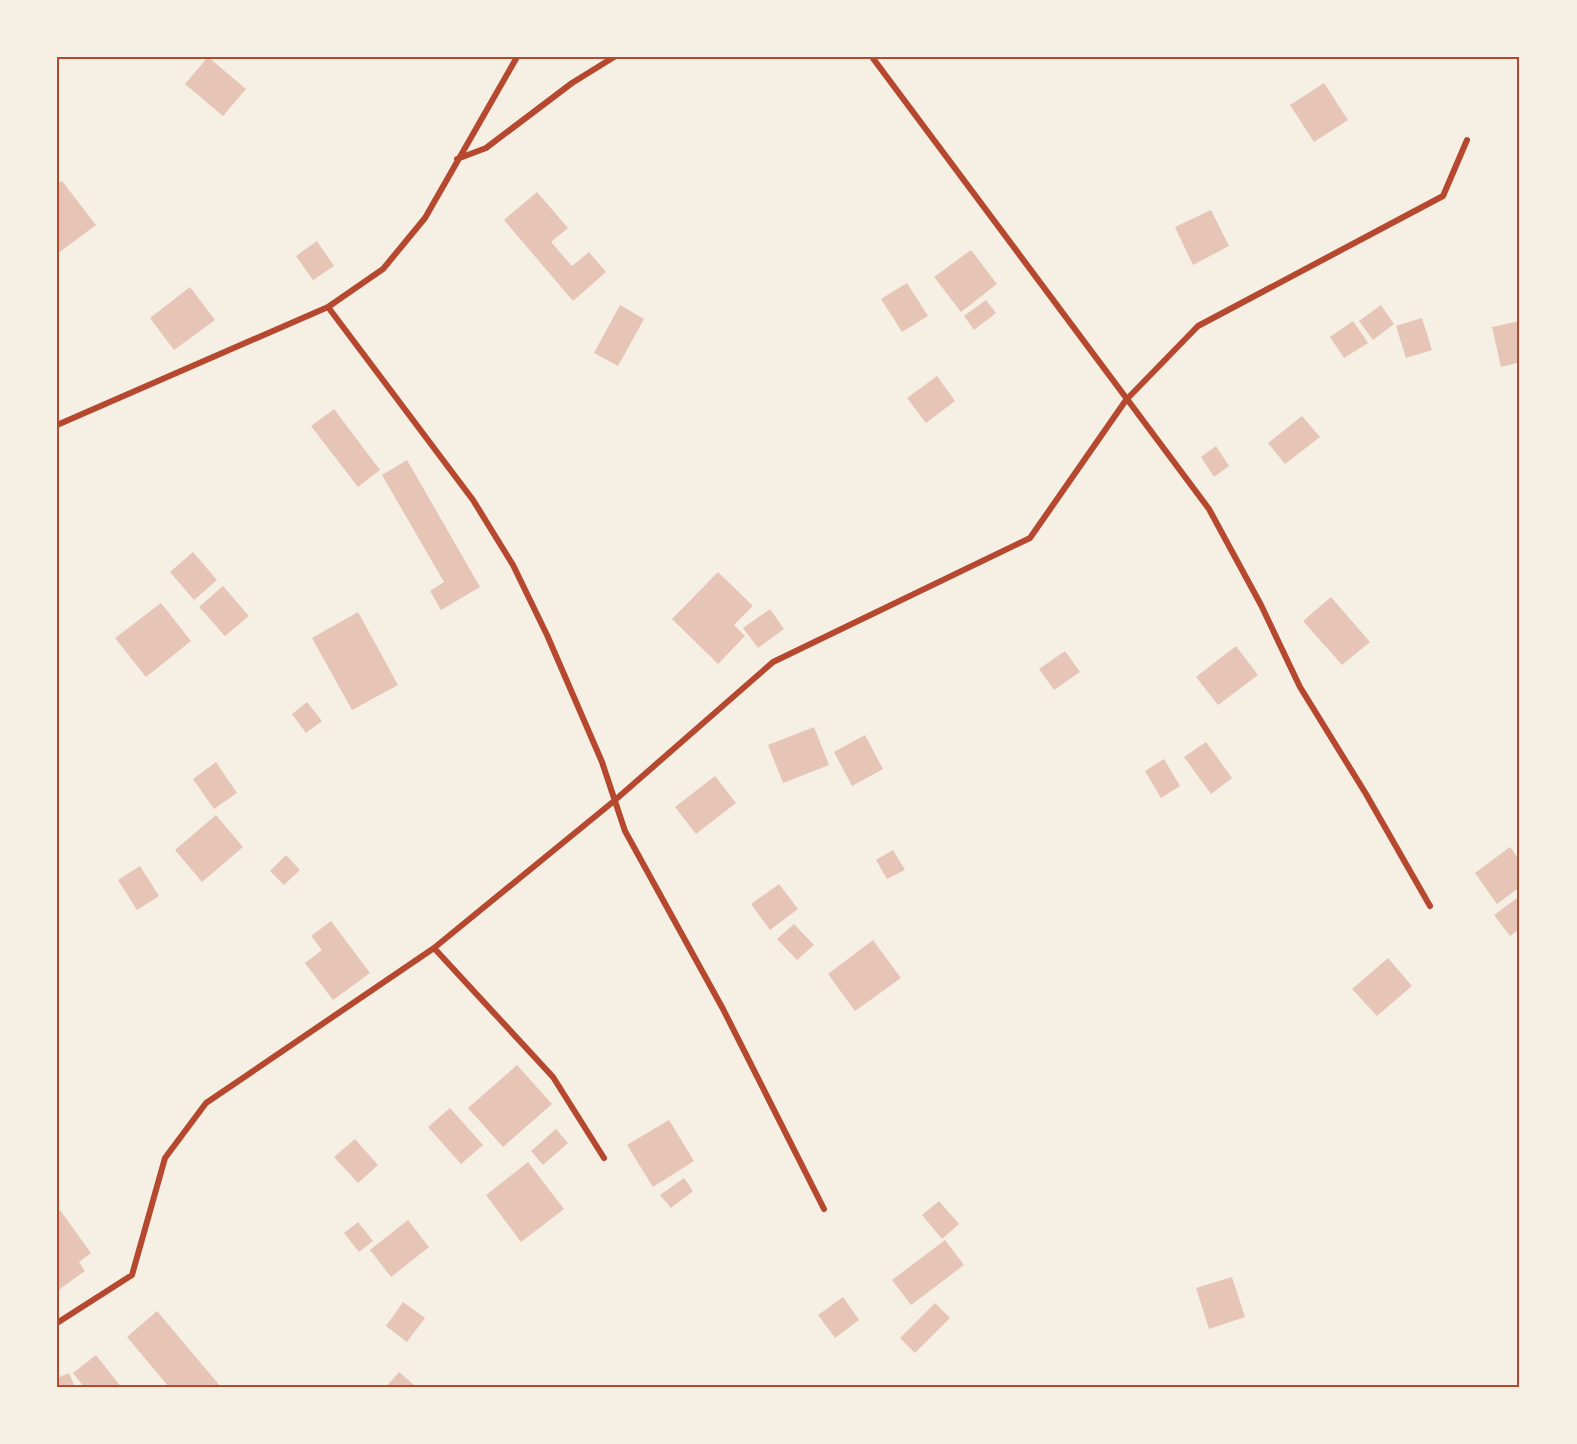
<svg xmlns="http://www.w3.org/2000/svg" width="1577" height="1444" font-family="Montserrat,sans-serif">
  <style>
    .building { fill: #e6c5b7 }
    .lines { fill: none; stroke-linecap: round; stroke-linejoin: round }
    .minor { stroke: #b5482f; stroke-width: 6 }
    .neatline { fill: none; stroke: #b5482f; stroke-width: 2 }
  </style>
  <rect width="100%" height="100%" fill="#f6efe4"/>
  <path class="building" d="M208,57l38,32 -23,27 -38,-32z
    M1324,83l24,37 -34,22 -24,-37z
    M62,181l34,44 -39,29v-70z
    M537,192l31,36 -17,14 21,24 17,-14 17,20 -33,29 -69,-81z
    M1211,210l18,36 -36,19 -18,-38z
    M317,241l17,25 -21,14 -17,-24z
    M971,250l26,34 -36,28 -27,-35z
    M907,283l21,33 -26,16 -21,-33z
    M190,287l25,33 -41,30 -24,-32z
    M986,300l10,13 -22,17 -10,-14z
    M620,305l24,14 -26,47 -24,-13z
    M1381,305l13,19 -21,16 -14,-19z
    M1422,318l10,32 -26,8 -10,-32z
    M1353,321l15,22 -24,15 -14,-21z
    M1520,321v41l-19,5 -9,-40z
    M937,376l18,25 -29,22 -19,-25z
    M334,409l46,61 -22,17 -47,-61z
    M1302,416l18,21 -35,27 -17,-21z
    M1216,446l13,20 -15,11 -13,-20z
    M407,460l73,127 -39,23 -11,-19 14,-9 -62,-107z
    M193,552l24,28 -23,20 -24,-28z
    M718,572l35,34 -19,19 11,11 -27,28 -46,-45z
    M223,586l26,30 -24,20 -26,-29z
    M1331,597l39,45 -28,23 -39,-44z
    M161,603l30,38 -45,36 -31,-39z
    M770,609l14,20 -26,19 -15,-20z
    M358,612l40,73 -46,25 -40,-72z
    M1236,646l22,29 -40,30 -22,-28z
    M1065,651l15,21 -26,18 -15,-21z
    M307,702l15,19 -16,12 -14,-19z
    M814,727l15,38 -46,18 -15,-38z
    M865,735l18,34 -31,17 -18,-34z
    M1206,742l26,36 -21,16 -27,-37z
    M1164,759l16,27 -19,12 -16,-27z
    M216,762l21,31 -23,16 -21,-30z
    M715,776l21,27 -40,31 -21,-27z
    M216,815l27,32 -41,35 -27,-32z
    M1510,847l10,14v26l-23,17 -22,-31z
    M893,850l12,20 -18,9 -11,-19z
    M286,855l14,15 -16,15 -14,-14z
    M140,866l19,30 -22,14 -19,-30z
    M779,884l19,25 -28,21 -19,-26z
    M1520,896v33l-10,7 -16,-21z
    M331,921l39,52 -37,27 -28,-37 17,-13 -11,-14z
    M794,924l20,21 -17,15 -20,-21z
    M873,940l28,38 -46,33 -27,-37z
    M1388,958l24,28 -35,30 -25,-27z
    M517,1065l35,39 -49,43 -35,-39z
    M450,1108l33,37 -22,19 -33,-37z
    M669,1120l25,41 -41,26 -26,-42z
    M556,1129l12,14 -25,22 -12,-14z
    M355,1139l23,26 -20,18 -24,-26z
    M528,1162l36,47 -43,33 -35,-47z
    M684,1178l9,13 -22,17 -11,-13z
    M939,1201l20,23 -17,15 -20,-24z
    M60,1210l31,43 -12,9 6,9 -28,20v-80z
    M408,1220l21,27 -38,30 -21,-27z
    M358,1222l15,19 -14,11 -15,-19z
    M945,1240l19,25 -53,40 -19,-25z
    M1232,1277l13,40 -36,12 -13,-41z
    M843,1297l16,23 -24,18 -17,-23z
    M403,1302l22,16 -18,24 -21,-16z
    M935,1303l15,15 -35,35 -15,-15z
    M157,1311l64,76h-52l-42,-50z
    M96,1355l25,32h-37l-11,-14z
    M399,1372l15,13 -2,2h-26z
    M69,1373l6,14h-18v-9z"/>
  <g class="lines">
    <path class="minor" d="M872,57l337,452 52,96 39,82 66,107 64,112
      M457,159l29,-11 86,-65 42,-26
      M328,307l145,193 40,65 34,70 55,127 23,69 98,178 101,200
      M57,425l271,-118 55,-38 42,-51 92,-161
      M434,948l119,129 51,81
      M57,1323l75,-48 33,-117 41,-55 228,-155 180,-147 159,-139 257,-124 96,-138 72,-74 245,-130 24,-56"/>
  </g>
  <rect width="1577" height="1444" fill="none" stroke="#f6efe4" stroke-width="117"/>
  <rect x="58" y="58" width="1460" height="1328" class="neatline"/>
</svg>
